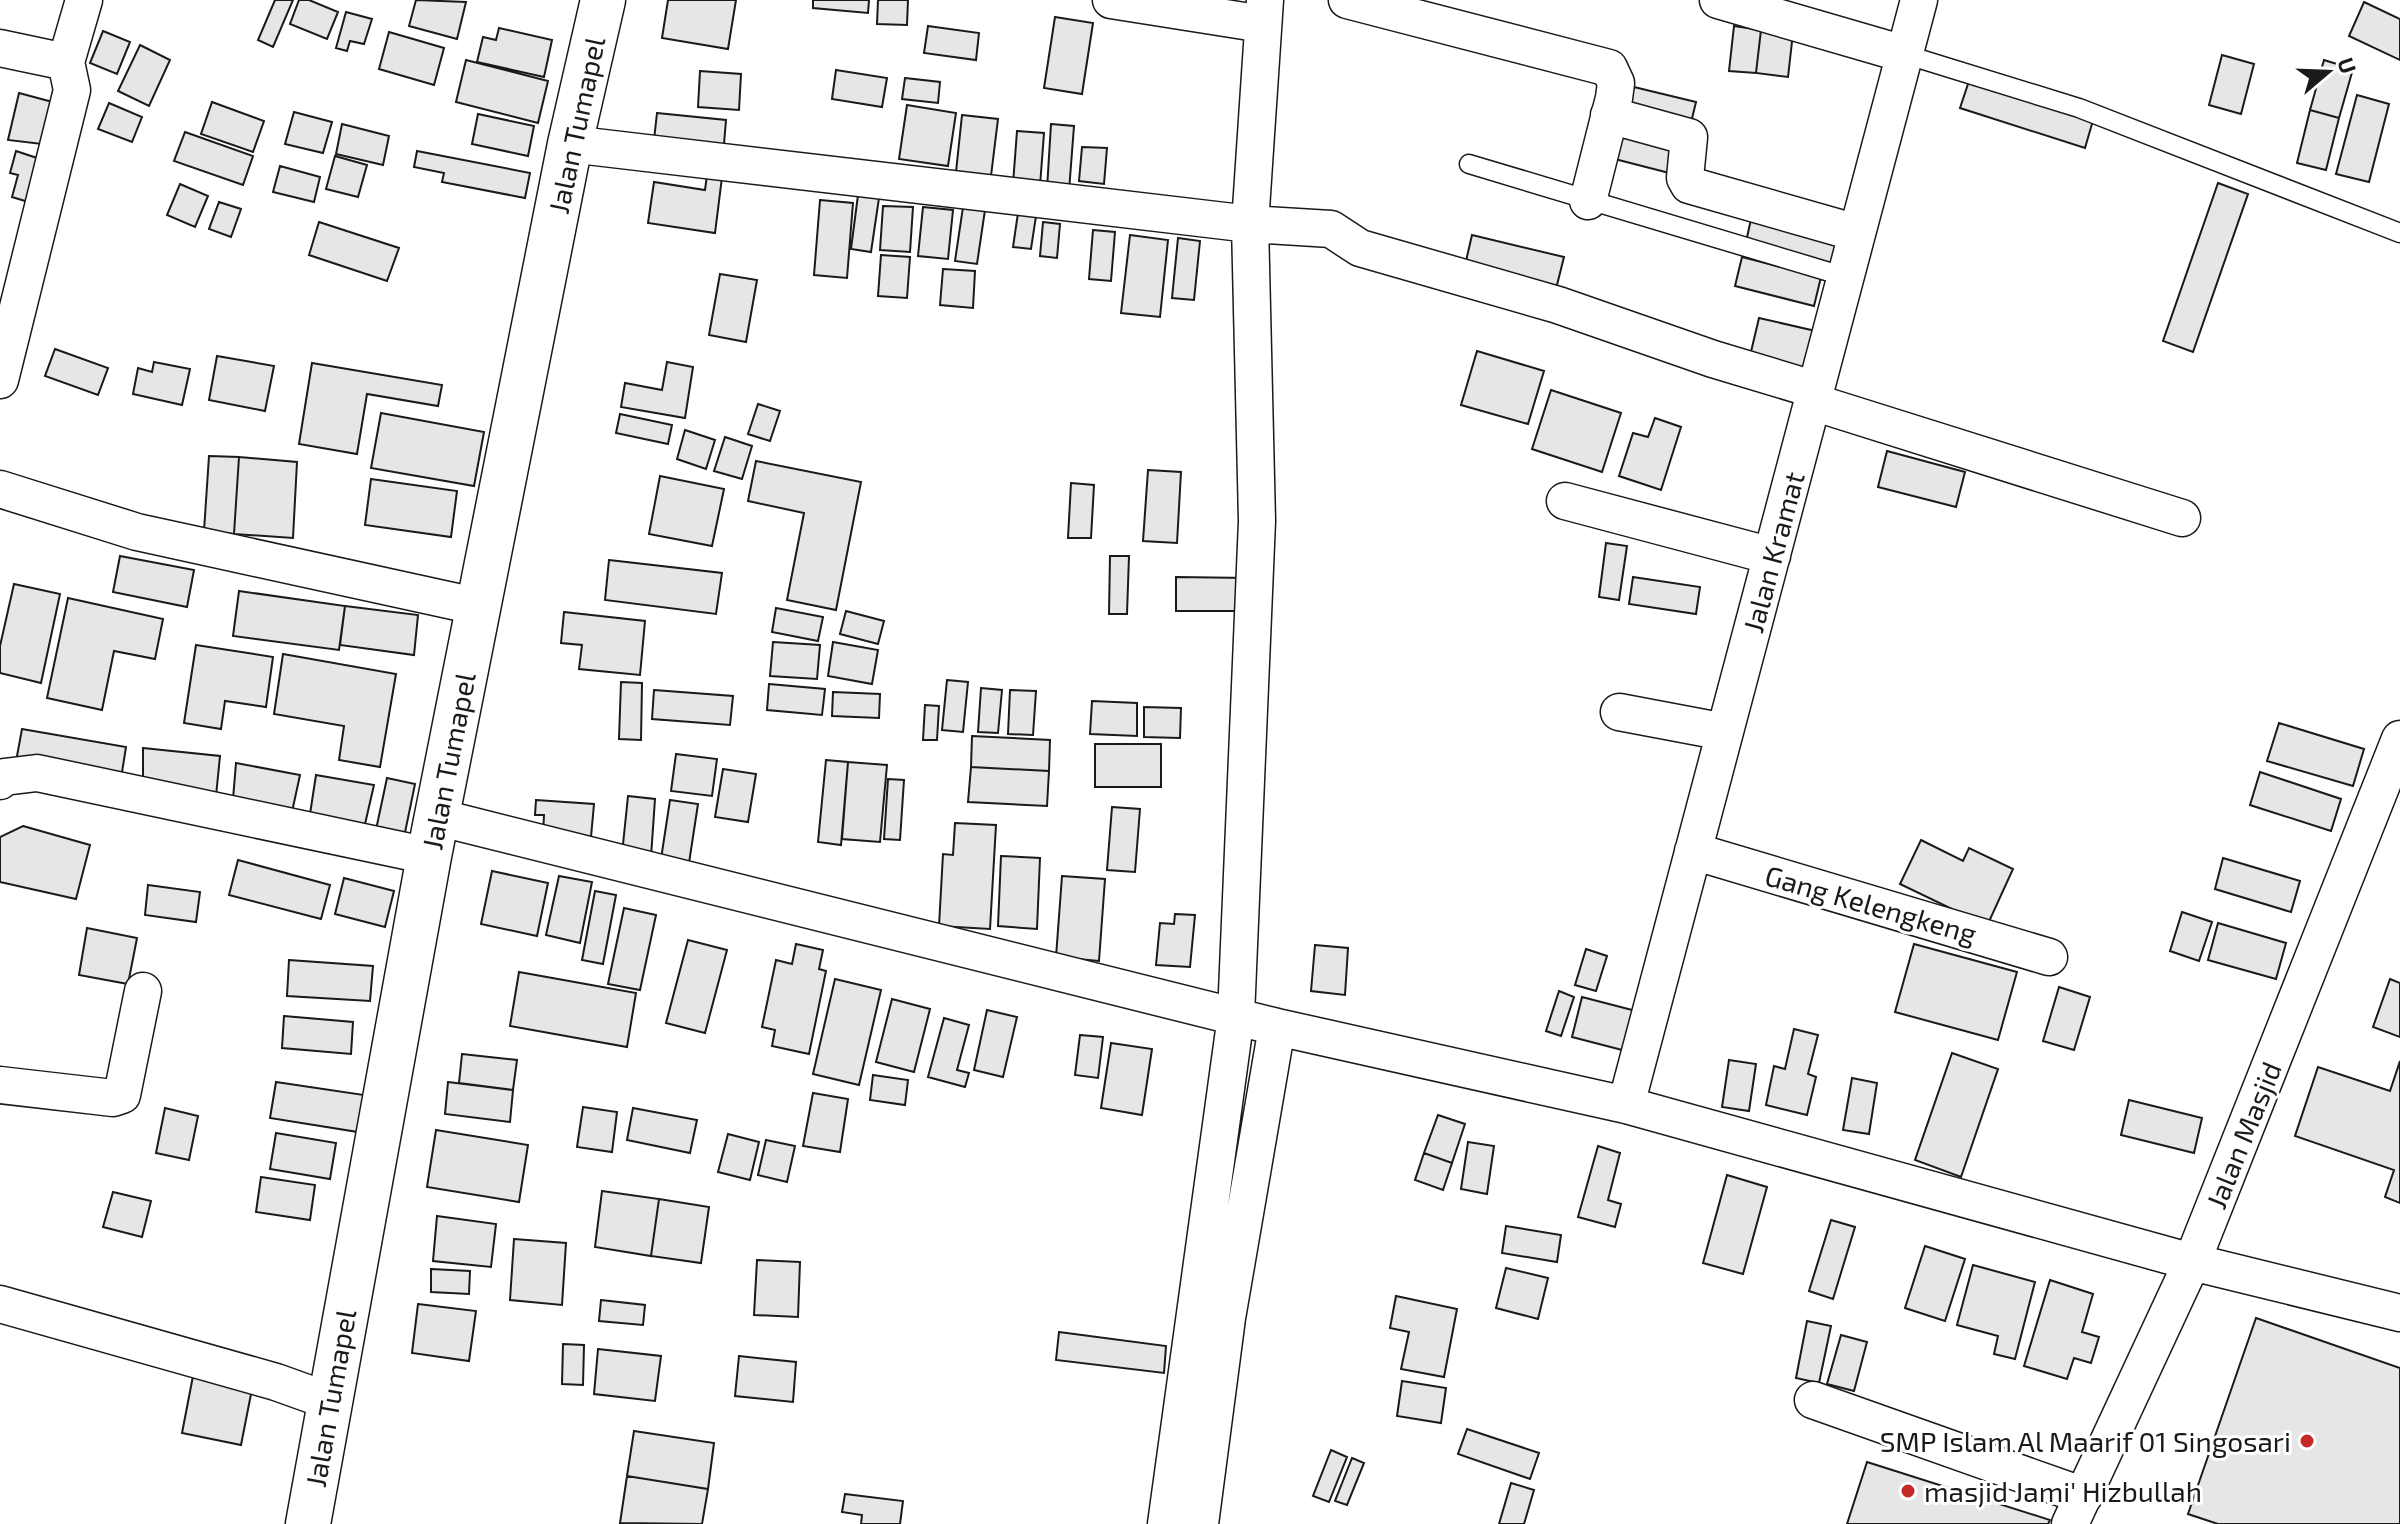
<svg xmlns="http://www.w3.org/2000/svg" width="2400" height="1524" font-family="'Exo 2',sans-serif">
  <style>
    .building { fill: #e6e6e6; stroke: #1a1a1a; stroke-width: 2 }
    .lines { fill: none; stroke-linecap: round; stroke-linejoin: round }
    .service-casing { stroke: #1a1a1a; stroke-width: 21 }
    .minor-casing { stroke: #1a1a1a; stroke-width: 39 }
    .tertiary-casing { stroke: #1a1a1a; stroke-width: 47 }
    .service { stroke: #fff; stroke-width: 18 }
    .minor { stroke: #fff; stroke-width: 36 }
    .tertiary { stroke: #fff; stroke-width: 44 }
    .poi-dot { fill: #c62828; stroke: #fff; stroke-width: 3 }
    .labels { text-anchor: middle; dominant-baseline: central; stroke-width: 6; stroke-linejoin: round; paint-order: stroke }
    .street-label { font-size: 28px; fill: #1a1a1a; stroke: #fff }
    .poi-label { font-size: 28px; fill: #1a1a1a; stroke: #fff; text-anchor: end }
  </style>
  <rect width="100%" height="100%" fill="#fff"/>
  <path class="building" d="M275,0h18l-20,47 -15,-7z
    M299,0h10l29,12 -11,27 -37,-15z
    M416,0l50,2 -9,37 -48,-13z
    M668,0h68l-8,49 -66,-11z
    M813,0h56l-1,13 -55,-5z
    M878,0h30l-1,25 -30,-1z
    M2364,2l36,17v41l-51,-24z
    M346,12l26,7 -8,25 -14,-3 -3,10 -11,-3z
    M1055,17l38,6 -11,71 -38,-6z
    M928,26l51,7 -3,27 -52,-7z
    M1734,26l27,4 -5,43 -27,-2z
    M499,28l53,12 -8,37 -67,-15 6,-25 13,3z
    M1761,30l32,3 -5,44 -32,-4z
    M103,31l27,11 -13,32 -27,-11z
    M389,32l55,16 -10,37 -55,-16z
    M140,45l30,15 -21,46 -31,-15z
    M2222,55l32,9 -13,50 -32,-9z
    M466,60l82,21 -10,42 -82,-21z
    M2324,60l29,9 -14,49 -29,-8z
    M836,70l51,8 -5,29 -50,-8z
    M700,71l41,3 -2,36 -41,-3z
    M905,78l35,4 -2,21 -36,-4z
    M1970,78l124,39 -9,31 -125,-40z
    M1634,87l62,15 -7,29 -62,-15z
    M19,93l41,11 -10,41 -42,-5z
    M2357,95l32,9 -20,78 -33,-8z
    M212,102l52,19 -11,31 -52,-18z
    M109,103l33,14 -10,25 -34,-13z
    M907,105l49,8 -8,53 -49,-7z
    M2310,110l29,8 -13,52 -29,-7z
    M294,112l38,10 -9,31 -38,-9z
    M657,113l69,7 -3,36 -70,-7z
    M478,114l56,12 -6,30 -56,-12z
    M962,115l36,4 -7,57 -35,-4z
    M342,124l47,12 -6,29 -47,-11z
    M1051,124l23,2 -5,65 -22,-2z
    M1615,126l70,18 -8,31 -70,-18z
    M1017,131l27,2 -4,53 -27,-2z
    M185,132l68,24 -10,29 -69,-24z
    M1082,147l25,1 -3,36 -25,-3z
    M16,151l33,11 -14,42 -23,-7 6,-22 -8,-2z
    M417,151l113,22 -5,25 -83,-16 2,-9 -30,-6z
    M335,156l32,9 -9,32 -32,-8z
    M280,166l40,11 -6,25 -41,-10z
    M707,175l15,2 -7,56 -67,-10 6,-41 51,8z
    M2218,183l30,11 -55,158 -30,-11z
    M180,184l28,12 -13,31 -28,-12z
    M858,195l21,3 -8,54 -20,-3z
    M820,200l33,3 -6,75 -33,-3z
    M219,202l22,7 -10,28 -22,-8z
    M883,206l30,1 -3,45 -30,-2z
    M923,207l30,3 -5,49 -30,-3z
    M963,207l22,3 -8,54 -22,-3z
    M1753,210l90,23 -8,32 -89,-23z
    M1018,213l18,3 -5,33 -18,-2z
    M319,222l80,26 -12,33 -78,-26z
    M1043,222l17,2 -3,34 -17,-2z
    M1093,230l22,2 -4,49 -22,-2z
    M1130,235l38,5 -8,77 -39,-4z
    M1472,235l92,22 -10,40 -91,-23z
    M1178,238l22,3 -6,59 -22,-2z
    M881,255l29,2 -3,41 -29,-2z
    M1742,257l79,20 -7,29 -79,-20z
    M943,269l32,2 -2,37 -33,-3z
    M720,274l37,6 -11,62 -37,-7z
    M1759,318l61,14 -9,38 -61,-14z
    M55,349l53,19 -10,27 -53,-19z
    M1477,351l67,20 -16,53 -67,-19z
    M217,356l57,10 -9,45 -56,-11z
    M154,362l36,7 -8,36 -49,-11 5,-26 14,4z
    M667,362l26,5 -8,51 -64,-11 4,-24 37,7z
    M312,363l130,22 -4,21 -71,-12 -10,60 -58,-10z
    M1551,390l70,23 -19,59 -70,-23z
    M758,404l22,7 -10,30 -22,-7z
    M381,413l103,19 -10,54 -103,-18z
    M620,414l52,11 -4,19 -52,-11z
    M1655,418l26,9 -20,63 -42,-14 14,-43 15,4z
    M685,430l30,10 -9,29 -29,-10z
    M725,437l27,9 -10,33 -28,-8z
    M1887,451l78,21 -9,35 -78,-20z
    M209,456l30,1 -5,77 -30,-3z
    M239,457l58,5 -4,76 -59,-4z
    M756,461l105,21 -25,128 -49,-10 17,-87 -56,-12z
    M1148,470l33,2 -4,71 -34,-2z
    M660,476l64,13 -12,57 -63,-12z
    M371,479l86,12 -6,46 -86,-12z
    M1071,483l23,2 -3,53h-23z
    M1606,543l21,3 -8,54 -20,-3z
    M120,556l74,14 -7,37 -74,-15z
    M1110,556h19l-2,58h-18z
    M609,560l113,13 -6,41 -111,-14z
    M1176,577l73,1 -1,33h-72z
    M1633,577l67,10 -4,27 -67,-10z
    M14,584l46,10 -19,89 -41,-10v-27z
    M239,591l106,15 -6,44 -106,-14z
    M68,598l95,21 -8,40 -41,-8 -12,59 -55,-12z
    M345,606l73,9 -4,40 -74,-10z
    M776,608l47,9 -5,24 -46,-9z
    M846,611l38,10 -6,23 -38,-10z
    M564,612l81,9 -5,54 -61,-6 3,-24 -21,-2z
    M773,642l47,3 -3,34 -47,-3z
    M833,642l45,8 -6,34 -44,-8z
    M196,645l77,12 -7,50 -41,-6 -4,28 -37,-6z
    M283,654l113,20 -16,93 -41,-7 5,-34 -70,-12z
    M947,680l21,2 -5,50 -21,-2z
    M621,682l21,1 -1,57 -22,-1z
    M769,684l56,5 -3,26 -55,-5z
    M981,688l21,2 -4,43 -20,-1z
    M654,690l79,6 -3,29 -78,-6z
    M1010,690l26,1 -3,44 -25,-1z
    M833,692l47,2 -1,24 -47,-2z
    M1092,701l45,2v33l-47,-2z
    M925,705l14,1 -2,34h-14z
    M1144,707l37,1 -1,30 -36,-1z
    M2279,723l85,26 -11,37 -86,-25z
    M22,729l104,18 -6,38 -105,-18z
    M972,736l78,4 -1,31 -78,-4z
    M1095,744h66v43h-66z
    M143,748l77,8 -5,50 -72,-23z
    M676,754l41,5 -5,37 -41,-5z
    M826,760l22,2 -7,83 -23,-3z
    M848,762l39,3 -7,77 -38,-3z
    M236,763l64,12 -10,46 -58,-10z
    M971,767l78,4 -2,35 -79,-4z
    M723,769l33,5 -8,48 -33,-5z
    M2260,772l81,27 -10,32 -81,-26z
    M316,775l58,10 -12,52 -54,-10z
    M387,778l28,6 -13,63 -28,-8z
    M888,779l16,1 -4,60 -16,-1z
    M628,796l27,3 -4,58 -29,-3z
    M536,800l58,4 -3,33 -48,-3 1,-19h-9z
    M670,800l28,4 -9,59 -28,-4z
    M1112,807l28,2 -5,63 -28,-2z
    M955,823l41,2 -6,104 -51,-3 4,-72 10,1z
    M23,826l67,19 -14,54 -76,-17v-45z
    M1921,840l42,21 6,-13 44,21 -26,57 -87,-42z
    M1001,856l39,2 -3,71 -39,-3z
    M2223,858l77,23 -9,31 -76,-23z
    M238,860l92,25 -9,34 -92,-24z
    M492,871l56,12 -11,53 -56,-12z
    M559,876l33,6 -12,61 -34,-8z
    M1062,876l43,3 -6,82 -43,-4z
    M344,878l50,13 -9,36 -50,-13z
    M148,885l52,7 -4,30 -51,-7z
    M595,891l21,4 -13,69 -21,-4z
    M624,908l32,7 -16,75 -32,-6z
    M2182,912l30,10 -13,39 -29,-10z
    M1175,914l20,1 -5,52 -34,-2 4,-42 14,1z
    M2218,923l68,20 -10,36 -68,-19z
    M87,928l50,10 -9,46 -49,-9z
    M688,940l39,10 -22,83 -39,-10z
    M796,944l27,6 -4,19 7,2 -17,83 -37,-8 3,-16 -13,-3 14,-67 16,4z
    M1914,944l103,28 -19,68 -103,-28z
    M1315,945l33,3 -3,47 -34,-4z
    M1586,949l21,7 -11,35 -21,-6z
    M289,960l84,6 -3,35 -83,-5z
    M519,972l117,21 -9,54 -117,-21z
    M835,979l46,11 -22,95 -46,-11z
    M2390,979l10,4v54l-27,-10z
    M2059,987l31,10 -16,53 -31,-9z
    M1559,991l15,6 -13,39 -15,-5z
    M1582,997l54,14 -10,40 -54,-14z
    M892,999l38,10 -16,63 -38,-10z
    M987,1010l30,7 -14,60 -29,-7z
    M284,1016l69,6 -2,32 -69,-6z
    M944,1018l25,7 -12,45 12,3 -4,14 -37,-10z
    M1794,1029l24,6 -10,39 8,3 -9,38 -41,-10 8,-39 11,3z
    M1080,1035l23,2 -5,41 -23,-3z
    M1111,1043l41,6 -10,66 -41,-7z
    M1952,1053l46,16 -37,108 -46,-17z
    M462,1054l55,6 -4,30 -54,-7z
    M1729,1060l27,4 -7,47 -27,-4z
    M2400,1061v142l-15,-6 9,-27 -99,-34 23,-69 72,24z
    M873,1075l35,5 -3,25 -35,-5z
    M1852,1078l25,5 -8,51 -26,-4z
    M276,1082l88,13 -6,37 -88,-14z
    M448,1082l65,8 -3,32 -65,-8z
    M813,1093l35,6 -8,53 -37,-6z
    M2129,1100l73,18 -8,35 -73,-18z
    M583,1107l34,5 -5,40 -35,-5z
    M165,1108l33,8 -9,44 -33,-7z
    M633,1108l64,12 -7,33 -63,-13z
    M1438,1115l27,9 -13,39 -28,-10z
    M436,1130l92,15 -9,57 -92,-15z
    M276,1133l60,10 -6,36 -60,-10z
    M728,1134l31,8 -9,38 -32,-8z
    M766,1140l29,6 -8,36 -29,-7z
    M1468,1142l26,4 -7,48 -26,-5z
    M1598,1146l22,7 -12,47 13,4 -6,23 -37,-10z
    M1424,1153l28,10 -9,27 -28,-10z
    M1727,1175l40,12 -24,87 -40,-11z
    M261,1177l54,8 -5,35 -54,-8z
    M602,1191l57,8 -8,57 -56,-9z
    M113,1192l38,9 -9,36 -39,-10z
    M659,1199l50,8 -8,56 -50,-7z
    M437,1216l59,8 -5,43 -58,-6z
    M1831,1220l24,7 -22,72 -24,-8z
    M1506,1226l55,9 -4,27 -55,-9z
    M514,1239l52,4 -4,62 -52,-5z
    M1925,1246l40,13 -20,62 -40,-13z
    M757,1260l43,2 -2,55 -44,-2z
    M1973,1265l62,17 -20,77 -21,-5 4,-18 -41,-11z
    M1506,1268l42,10 -10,41 -42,-11z
    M431,1269l39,2 -1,23 -38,-2z
    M2050,1280l43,14 -11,38 17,5 -8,26 -17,-5 -7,21 -43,-13z
    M1396,1296l61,13 -13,68 -43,-8 8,-37 -19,-4z
    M601,1300l44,5 -2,20 -44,-4z
    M418,1304l58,7 -7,50 -57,-8z
    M2256,1318l144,50v156h-182l-30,-10z
    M1807,1321l24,5 -12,57 -23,-5z
    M1059,1332l107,14 -2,27 -108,-13z
    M1841,1335l26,7 -13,49 -27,-7z
    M563,1344l21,1 -1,40 -21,-1z
    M598,1349l63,7 -6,45 -61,-7z
    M739,1356l57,6 -3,40 -58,-6z
    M193,1376l59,13 -11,56 -59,-12z
    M1402,1381l44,7 -5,35 -44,-7z
    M1467,1429l72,24 -9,26 -72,-25z
    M634,1431l80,12 -6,46 -81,-13z
    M1331,1450l16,7 -18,45 -16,-6z
    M1352,1458l12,5 -17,42 -12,-4z
    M1867,1462l183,58 -2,4h-201z
    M627,1476l81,13 -6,35 -82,-1z
    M1511,1483l23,7 -10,34h-25z
    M845,1494l58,7 -3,23h-39l1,-9 -20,-3z"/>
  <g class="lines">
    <g class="service-casing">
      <path id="service" d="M1904,54l175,54 321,125
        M1469,164l377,113"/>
    </g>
    <g class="minor-casing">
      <path id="minor" d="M1111,0l152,24
        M1347,0l262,68 7,15 -2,15 -26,103
        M1718,0l186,54
        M0,48l66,14
        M1609,115l80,22 -4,41 4,7 168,48
        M570,144l680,80 81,5 29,19 198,57 155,54 103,31
        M0,380l72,-290 -6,-28 18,-62
        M1813,402l369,116
        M0,489l137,43 343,75
        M1565,501l207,55
        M1619,712l106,20
        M0,781l4,-4 33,-4 392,83
        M437,817l840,210 349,78 566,157 208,51
        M1693,851l356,106
        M0,1085l113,13 9,-3 21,-104
        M1626,1105l293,-1105
        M0,1304l276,78 53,19
        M1813,1400l271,96
        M1166,1524l70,-508 21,-495 -7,-297 15,-224
        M1200,1524l27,-206 50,-291
        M2070,1524l122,-262 208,-523"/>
    </g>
    <g class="tertiary-casing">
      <path id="tertiary" d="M308,1524l121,-668 141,-712 33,-144"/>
    </g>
    <use href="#service" class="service"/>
    <use href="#minor" class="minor"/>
    <use href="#tertiary" class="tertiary"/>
  </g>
  <g class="poi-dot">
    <circle cx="2307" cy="1441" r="8"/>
    <circle cx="1908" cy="1491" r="8"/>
  </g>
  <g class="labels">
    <g class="street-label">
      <text transform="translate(576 125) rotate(-78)">Jalan Tumapel</text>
      <text transform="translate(1773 552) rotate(-75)">Jalan Kramat</text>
      <text transform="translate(448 761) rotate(-79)">Jalan Tumapel</text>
      <text transform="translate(1871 904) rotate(16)">Gang Kelengkeng</text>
      <text transform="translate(2243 1135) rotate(-68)">Jalan Masjid</text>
      <text transform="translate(330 1398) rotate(-80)">Jalan Tumapel</text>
    </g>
    <g class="poi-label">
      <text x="2291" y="1441">SMP Islam Al Maarif 01 Singosari</text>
      <text x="1924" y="1491" text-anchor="start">masjid Jami' Hizbullah</text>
    </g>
  </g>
  <g transform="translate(2328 72) rotate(71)" stroke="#ffffff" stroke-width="6" paint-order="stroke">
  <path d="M0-6L14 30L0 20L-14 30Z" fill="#1a1a1a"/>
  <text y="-12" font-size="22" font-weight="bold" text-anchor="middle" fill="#1a1a1a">U</text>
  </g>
</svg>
